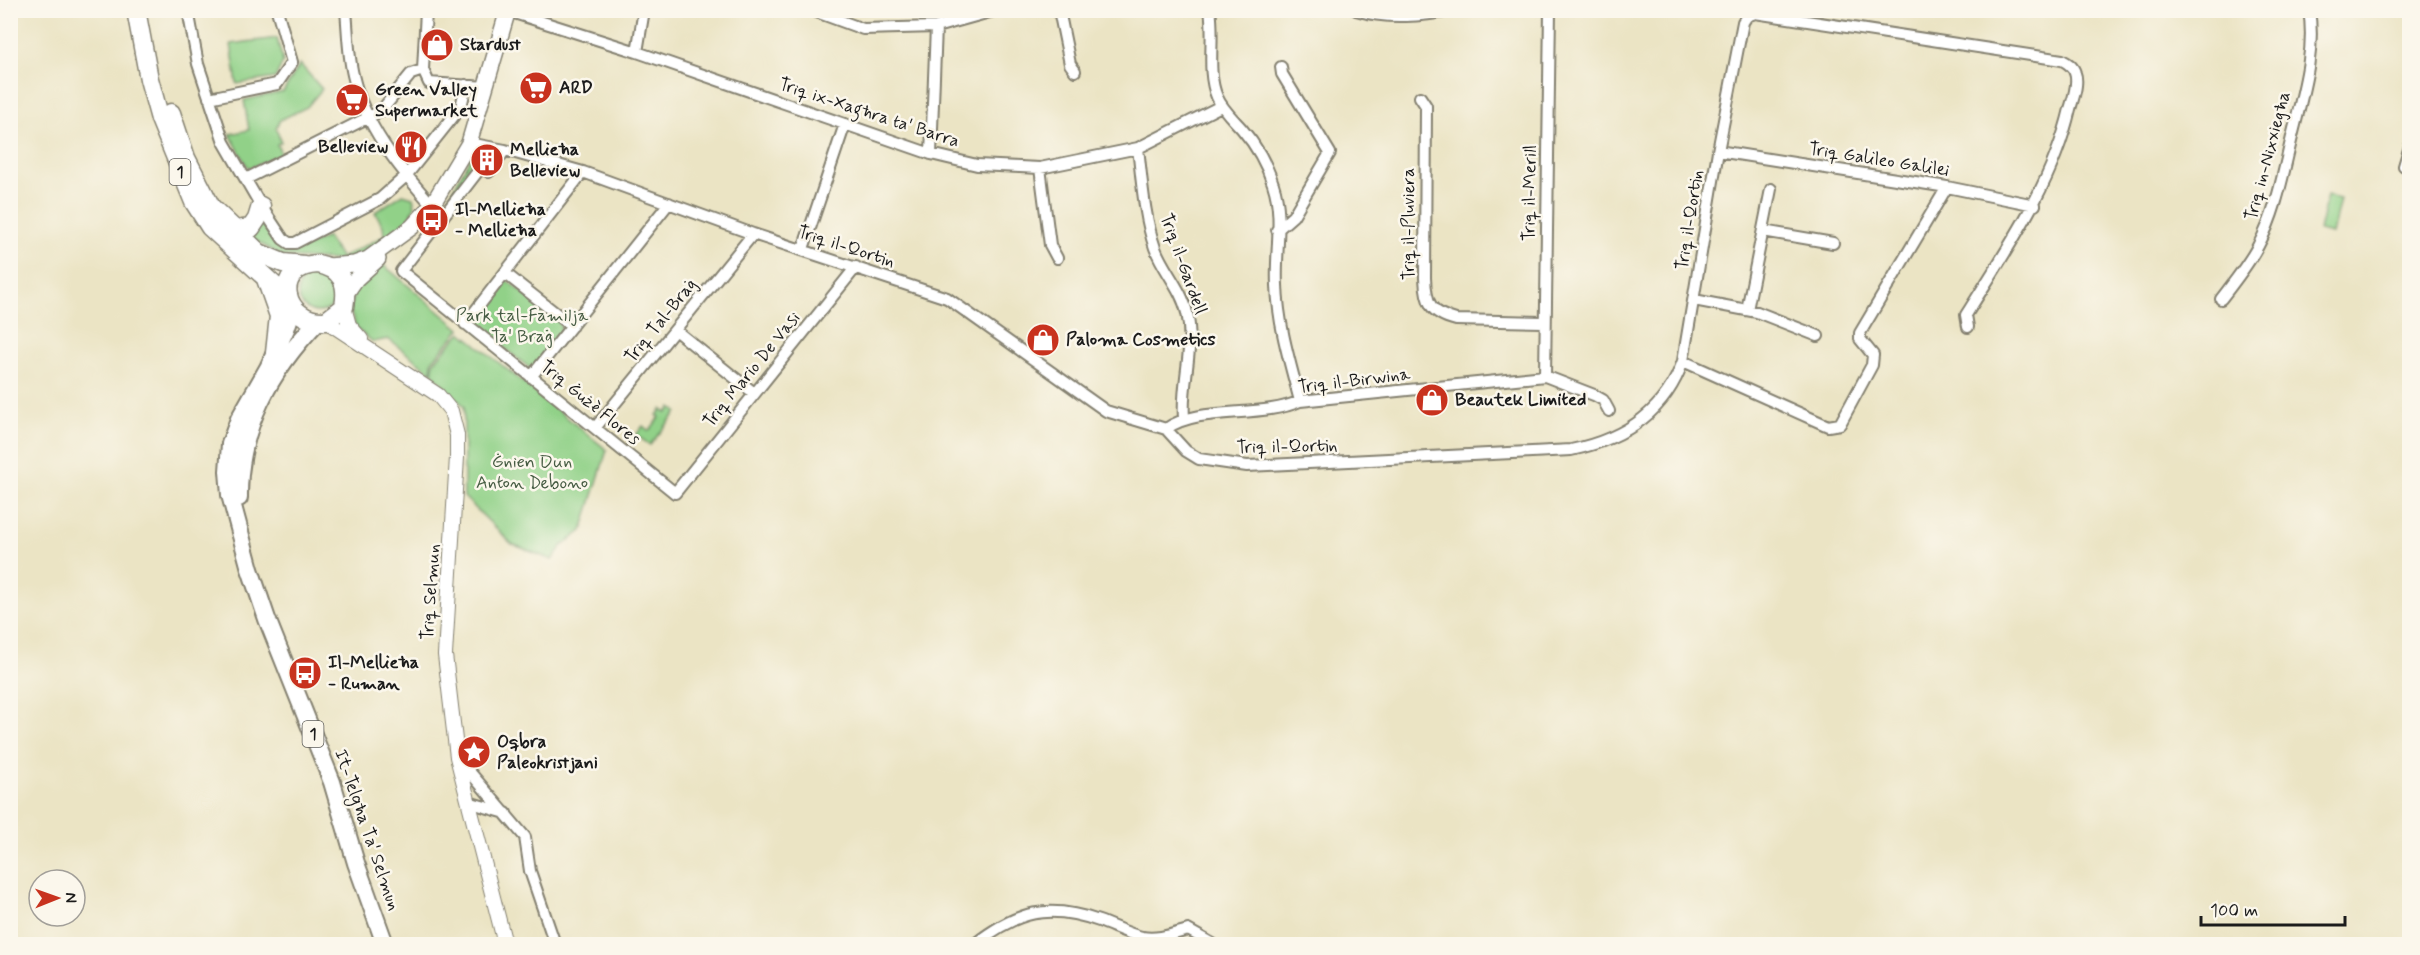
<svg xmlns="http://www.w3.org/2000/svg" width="2420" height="955" font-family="Mynerve,sans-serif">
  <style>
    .green { fill: #91d188; stroke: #567652; stroke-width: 1.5 }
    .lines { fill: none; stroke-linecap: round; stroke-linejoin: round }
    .minor-casing { stroke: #848070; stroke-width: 14 }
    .tertiary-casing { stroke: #848070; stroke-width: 16 }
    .secondary-casing { stroke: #848070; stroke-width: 18 }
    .primary-casing { stroke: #848070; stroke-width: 20 }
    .trunk-casing { stroke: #848070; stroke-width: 21 }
    .minor { stroke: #fff; stroke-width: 10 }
    .tertiary { stroke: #fff; stroke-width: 14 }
    .secondary { stroke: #fff; stroke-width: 15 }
    .primary { stroke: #fff; stroke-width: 16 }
    .trunk { stroke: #fff; stroke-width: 18 }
    .labels { text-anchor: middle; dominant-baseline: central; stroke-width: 5; stroke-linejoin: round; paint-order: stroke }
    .shield { fill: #fbf7ec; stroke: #5f5e5a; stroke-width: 1.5 }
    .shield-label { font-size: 16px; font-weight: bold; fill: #1c1c1c }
    .poi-label { font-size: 18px; font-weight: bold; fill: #1c1c1c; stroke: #fbf7ec; text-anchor: start }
    .street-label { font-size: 18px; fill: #1c1c1c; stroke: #fbf7ec }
    .park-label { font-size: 18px; fill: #455b42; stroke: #fbf7ec }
  </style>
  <rect width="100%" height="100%" fill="#fbf7ec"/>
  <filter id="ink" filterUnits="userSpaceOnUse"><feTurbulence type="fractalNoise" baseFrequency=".0167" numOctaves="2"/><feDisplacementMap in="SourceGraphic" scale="12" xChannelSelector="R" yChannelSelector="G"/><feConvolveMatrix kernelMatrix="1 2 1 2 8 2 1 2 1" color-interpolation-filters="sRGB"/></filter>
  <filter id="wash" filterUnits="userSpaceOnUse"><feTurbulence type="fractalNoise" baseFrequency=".008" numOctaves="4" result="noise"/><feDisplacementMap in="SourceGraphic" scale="24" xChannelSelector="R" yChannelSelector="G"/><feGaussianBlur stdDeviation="1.35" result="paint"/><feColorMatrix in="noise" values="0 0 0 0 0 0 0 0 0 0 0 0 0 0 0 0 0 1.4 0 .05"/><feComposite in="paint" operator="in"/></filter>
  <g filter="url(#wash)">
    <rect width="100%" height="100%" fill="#ebe4c4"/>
    <path class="green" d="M277,38l6,24 -8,16 -38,6 -6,-40z
      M300,64l22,25 -15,18 -27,13 -4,8 5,14 -4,2 4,10 -31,14 -3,-2 -17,-32 19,-4 -5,-30 39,-8z
      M488,152l-30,39 -9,7 23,-44z
      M403,194l10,3 2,9 -9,18 -52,37 -71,-4 -37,-22 18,-17 21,31h15l27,-12 14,21 43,-22 -1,-10 -8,-14z
      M2327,196l13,3 -8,35 -13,-3z
      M380,262l80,67 -28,32 -1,11 -43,-33 -15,3 -16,-13 -7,-18 5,-24z
      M298 292a20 20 0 1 1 40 0a20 20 0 1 1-40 0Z
      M505,279l54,42 3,11 -30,38 -60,-48z
      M461,332l146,118 -25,81 -20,15 -10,14 -40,-16 -48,-47v-91l-32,-33 2,-11z
      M671,407l6,5 -27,33 -14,-10 7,-9 6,5 11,-14 -3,-2 5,-6 5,4z"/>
  </g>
  <g filter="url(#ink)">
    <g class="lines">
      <g class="minor-casing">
        <path id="minor" d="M188,10l10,54 26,78 37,64 22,33 6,4h6l85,-44 26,-23 55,-69 5,-22
          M346,10c2,22 2,44 7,65 11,50 46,93 79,130
          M426,10l-3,60 6,13 57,4
          M811,10l52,19 73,-2 61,-17
          M1059,10l11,54 5,7
          M1210,10c5,28 -4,61 7,87 5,12 16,22 25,32 13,15 25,36 31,55 11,32 2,68 4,101 1,39 13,78 23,116
          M1356,10c33,10 66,6 100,0
          M508,11l129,41 294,102 46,11 63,3 98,-20 83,-42
          M637,52l7,-42
          M1420,97l6,9 -1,172c1,25 5,35 31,42l88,2
          M209,98l68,-14 15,-22 -15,-52
          M469,143l36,7 78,22 170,62 194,64 159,113 60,18 20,22 13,8 48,7 324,-16c53,-11 94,-37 112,-89l35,-210 25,-129 4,-6 8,-3 307,47c6,3 11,6 13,13 4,10 -2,26 -5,36 -18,77 -63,140 -104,206l2,12
          M1138,148c4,33 6,68 17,100 8,22 27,41 32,65 8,34 -6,71 -3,105
          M505,150l-16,22 -7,-6 -81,105 274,222 181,-226
          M1718,151l229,36 88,18
          M931,154l5,-127
          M2404,166l6,-20
          M1040,168l10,77 7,13
          M246,179l135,-68 30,-37 12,-4
          M1277,230l16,-14 37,-63 -48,-79 -1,-7
          M1763,231l70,12
          M803,249l42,-125
          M506,274l66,52
          M2221,299c13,-17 27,-34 37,-53 18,-33 25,-72 34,-109 10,-42 24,-84 17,-127
          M1694,300l63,12 61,24
          M1747,310l24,-121
          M465,324l118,-152
          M675,330l79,63
          M1683,361l145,65 12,-2 32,-59 1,-10 -13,-16v-6l87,-146
          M1545,376l5,-366
          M531,377l138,-174
          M595,428l158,-194
          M1166,429c33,-24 95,-10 134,-28l245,-25 49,19 9,5 6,11
          M457,757l68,80 5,34 25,73
          M468,802l38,11
          M975,944c42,-33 74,-41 124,-23 14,5 29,13 43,16 16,3 31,-3 46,-7l25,14"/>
      </g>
      <g class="tertiary-casing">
        <path id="tertiary" d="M344,307l5,18 12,14
          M326,321l112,74 13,16 6,24v22l-12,198 12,102 48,187"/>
      </g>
      <g class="secondary-casing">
        <path id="secondary" d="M328,266l26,-2 14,-5 44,-32 20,-22 37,-62 39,-133
          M347,292l9,-13 22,-20"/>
      </g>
      <g class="primary-casing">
        <path id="primary" d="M293,308l-7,21 -18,39 -29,51 -9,25 -2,27 2,24 20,74 17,50 65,163 24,81 29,81
          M239,498c-1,-70 31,-127 79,-177"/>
      </g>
      <g class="trunk-casing">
        <path id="trunk" d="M136,10l13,69 11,40 34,83 16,25 78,71
          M171,113l15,45 25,49 48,46 24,10 21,2
          M231,228l5,2 15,-2 6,-9 4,-13
          M318,264c25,5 30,20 26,43l-18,14c-43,3 -56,-55 -8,-57z
          M266,279l13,37 -4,37"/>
      </g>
      <use href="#minor" class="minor"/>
      <use href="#tertiary" class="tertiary"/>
      <use href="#secondary" class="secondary"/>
      <use href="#primary" class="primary"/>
      <use href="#trunk" class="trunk"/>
    </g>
  </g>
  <defs>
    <g id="shop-disc" transform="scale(1.725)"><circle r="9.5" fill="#c8321e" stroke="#fbf7ec"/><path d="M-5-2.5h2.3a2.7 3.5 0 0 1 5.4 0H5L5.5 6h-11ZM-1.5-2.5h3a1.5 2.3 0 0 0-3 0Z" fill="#fff"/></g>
    <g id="supermarket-disc" transform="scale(1.725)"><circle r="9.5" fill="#c8321e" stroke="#fbf7ec"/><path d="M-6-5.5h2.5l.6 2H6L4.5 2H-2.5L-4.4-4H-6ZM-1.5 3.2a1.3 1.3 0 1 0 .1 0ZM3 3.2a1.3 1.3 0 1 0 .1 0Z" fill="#fff"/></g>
    <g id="restaurant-disc" transform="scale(1.725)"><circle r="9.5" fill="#c8321e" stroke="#fbf7ec"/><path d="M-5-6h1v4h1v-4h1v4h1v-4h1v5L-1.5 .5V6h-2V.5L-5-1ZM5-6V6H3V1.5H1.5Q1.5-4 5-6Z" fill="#fff"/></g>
    <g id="building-disc" transform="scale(1.725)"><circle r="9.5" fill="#c8321e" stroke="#fbf7ec"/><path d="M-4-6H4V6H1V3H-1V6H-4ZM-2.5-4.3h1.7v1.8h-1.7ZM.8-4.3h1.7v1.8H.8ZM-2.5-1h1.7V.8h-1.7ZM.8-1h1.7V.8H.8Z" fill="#fff"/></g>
    <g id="bus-disc" transform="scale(1.725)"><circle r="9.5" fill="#c8321e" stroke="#fbf7ec"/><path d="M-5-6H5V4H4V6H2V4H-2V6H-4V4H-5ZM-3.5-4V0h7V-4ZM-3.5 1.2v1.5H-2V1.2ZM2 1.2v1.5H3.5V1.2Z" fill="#fff"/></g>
    <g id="sight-disc" transform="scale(1.725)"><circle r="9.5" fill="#c8321e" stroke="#fbf7ec"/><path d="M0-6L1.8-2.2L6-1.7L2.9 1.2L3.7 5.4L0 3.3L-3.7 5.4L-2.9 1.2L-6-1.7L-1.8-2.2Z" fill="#fff"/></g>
  </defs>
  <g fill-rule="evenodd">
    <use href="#shop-disc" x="437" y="45"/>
    <use href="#supermarket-disc" x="536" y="88"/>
    <use href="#supermarket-disc" x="352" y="100"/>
    <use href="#restaurant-disc" x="411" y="147"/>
    <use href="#building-disc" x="487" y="160"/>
    <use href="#bus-disc" x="432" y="220"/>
    <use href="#shop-disc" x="1043" y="340"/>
    <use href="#shop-disc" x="1432" y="400"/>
    <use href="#bus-disc" x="305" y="673"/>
    <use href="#sight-disc" x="474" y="752"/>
  </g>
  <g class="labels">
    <g class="shield">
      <rect x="169.5" y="159" width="21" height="26" rx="4.5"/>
      <rect x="302.5" y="721" width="21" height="26" rx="4.5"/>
    </g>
    <g class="shield-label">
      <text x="180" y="172">1</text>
      <text x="313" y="734">1</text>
    </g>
    <g class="poi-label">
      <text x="460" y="45">Stardust</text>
      <text x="559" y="88">ARD</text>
      <text x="375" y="90">Green Valley<tspan x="375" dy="21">Supermarket</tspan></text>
      <text x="388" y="147" text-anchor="end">Belleview</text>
      <text x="510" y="150">Mellieħa<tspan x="510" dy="21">Belleview</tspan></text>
      <text x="455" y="210">Il-Mellieħa<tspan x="455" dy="21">- Mellieħa</tspan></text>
      <text x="1066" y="340">Paloma Cosmetics</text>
      <text x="1455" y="400">Beautek Limited</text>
      <text x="328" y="663">Il-Mellieħa<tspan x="328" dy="21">- Ruman</tspan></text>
      <text x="497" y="742">Oqbra<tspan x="497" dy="21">Paleokristjani</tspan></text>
    </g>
    <g class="street-label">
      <text transform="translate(869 113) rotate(18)">Triq ix-Xagħra ta' Barra</text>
      <text transform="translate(2268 156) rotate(-75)">Triq in-Nixxiegħa</text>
      <text transform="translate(1879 160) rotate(9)">Triq Galileo Galilei</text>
      <text transform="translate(1530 193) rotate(-89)">Triq il-Merill</text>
      <text transform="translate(1690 220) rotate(-81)">Triq il-Qortin</text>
      <text transform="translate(1409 224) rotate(-90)">Triq il-Pluviera</text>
      <text transform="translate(846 247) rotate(18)">Triq il-Qortin</text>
      <text transform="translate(1183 264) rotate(70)">Triq il-Gardell</text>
      <text transform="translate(661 321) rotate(-51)">Triq Tal-Braġ</text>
      <text transform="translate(752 370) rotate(-51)">Triq Mario De Vasi</text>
      <text transform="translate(1354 381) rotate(-7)">Triq il-Birwina</text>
      <text transform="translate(590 403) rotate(39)">Triq Ġużè Flores</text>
      <text transform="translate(1287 447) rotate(-1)">Triq il-Qortin</text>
      <text transform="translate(431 592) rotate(-86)">Triq Selmun</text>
      <text transform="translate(367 830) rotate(71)">It-Telgħa Ta' Selmun</text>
    </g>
    <g class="park-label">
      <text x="522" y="316">Park tal-Familja<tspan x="522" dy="21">Ta' Braġ</tspan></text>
      <text x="532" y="462">Ġnien Dun<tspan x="532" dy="21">Anton Debono</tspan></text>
    </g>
  </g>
  <rect width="2420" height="955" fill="none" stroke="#fbf7ec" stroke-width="36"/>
  <g transform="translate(57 898) rotate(89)"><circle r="28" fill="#fbf7ec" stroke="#a29f99" stroke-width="1.5"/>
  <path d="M0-4.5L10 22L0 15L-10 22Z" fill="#c8321e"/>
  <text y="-9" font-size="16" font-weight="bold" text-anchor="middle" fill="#1c1c1c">N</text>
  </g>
  <path d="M2201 916v9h144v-9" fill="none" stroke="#1c1c1c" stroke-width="3"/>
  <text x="2210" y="916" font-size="18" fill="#1c1c1c" stroke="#fbf7ec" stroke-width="4.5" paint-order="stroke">100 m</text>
</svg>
